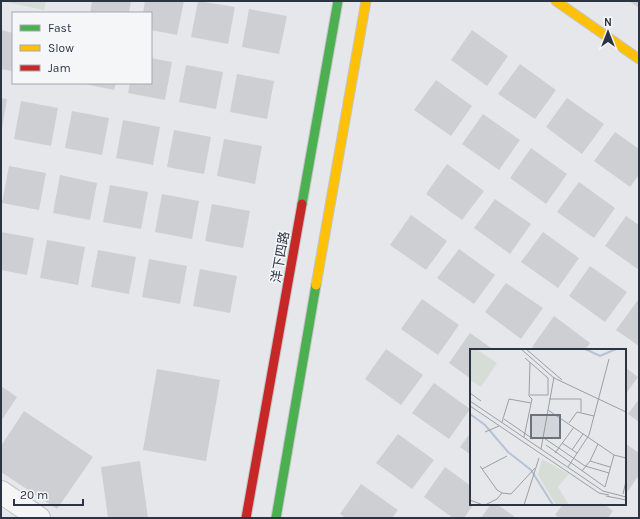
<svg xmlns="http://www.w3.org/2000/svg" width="640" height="519" font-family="Karla,'Noto Sans SC',sans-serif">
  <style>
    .green { fill: #d6ddd6 }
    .building { fill: #cdcfd2 }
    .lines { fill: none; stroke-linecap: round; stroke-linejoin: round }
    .street-casing { stroke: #c3c5c8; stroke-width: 24 }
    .fast-casing { stroke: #c3c5c8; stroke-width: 11 }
    .slow-casing { stroke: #c3c5c8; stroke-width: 11 }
    .jam-casing { stroke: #c3c5c8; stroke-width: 11 }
    .street { stroke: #f5f5f6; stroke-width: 22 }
    .fast { stroke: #4caf50; stroke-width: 9 }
    .slow { stroke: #ffc107; stroke-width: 9 }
    .jam { stroke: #c62828; stroke-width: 9 }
    .labels { text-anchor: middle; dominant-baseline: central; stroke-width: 3; stroke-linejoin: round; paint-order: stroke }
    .street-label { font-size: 13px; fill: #2c3443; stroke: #f4f6f8 }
    .inset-river { fill: none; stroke: #b5c3d4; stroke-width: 2 }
    .inset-road { fill: none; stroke: #9b9fa7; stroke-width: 1 }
    .view { fill: #6d737d; fill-opacity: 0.15; stroke: #6d737d; stroke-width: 2 }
    .inset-edge { fill: none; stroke: #2c3443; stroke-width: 2 }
  </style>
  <rect width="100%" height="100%" fill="#e5e7ea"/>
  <path class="green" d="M1,1h45l-2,9z"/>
  <path class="building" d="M92,1h39l-2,12h-39z
    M145,1h39l-7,34 -26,-5v-17h-8z
    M198,1l37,6 -7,37 -37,-7z
    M629,1h10v7z
    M249,9l38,7 -8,38 -37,-7z
    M1,30l12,3v38l-12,-2z
    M472,30l36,26 -21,30 -36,-26z
    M151,58l21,4 -7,38 -37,-7 2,-10h21z
    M520,64l36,26 -21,29 -37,-25z
    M186,65l37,7 -7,37 -37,-7z
    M237,74l37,7 -7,38 -37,-7z
    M436,80l36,26 -21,30 -37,-26z
    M80,83h36l-2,7z
    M1,98l6,1 -5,30 -1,-1z
    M567,98l37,26 -22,30 -36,-27z
    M21,101l37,7 -7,38 -37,-7z
    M72,111l37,7 -7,37 -37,-7z
    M483,114l37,26 -21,30 -37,-26z
    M123,120l37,7 -7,38 -37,-7z
    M174,130l37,7 -7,37 -37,-7z
    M615,132l24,17v26l-9,12 -36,-26z
    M224,139l38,7 -7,38 -38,-8z
    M531,148l36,26 -21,30 -36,-26z
    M447,164l37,27 -22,29 -36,-26z
    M9,166l37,7 -7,37 -37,-7z
    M60,175l37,8 -7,37 -37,-7z
    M579,182l36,26 -21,30 -37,-26z
    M110,185l38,7 -7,37 -38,-7z
    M162,194l37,7 -7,38 -37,-7z
    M495,199l36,25 -21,30 -36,-26z
    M212,204l38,7 -7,37 -38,-7z
    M411,215l36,26 -21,29 -36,-25z
    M626,216l13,9v45l-34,-24z
    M1,232l33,6 -7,37 -26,-5z
    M543,232l36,26 -21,30 -37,-26z
    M47,240l38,7 -7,38 -38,-7z
    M459,249l36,26 -21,29 -37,-26z
    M98,250l38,7 -7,37 -38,-7z
    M149,259l38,7 -7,38 -38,-7z
    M590,266l37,26 -22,30 -36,-26z
    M200,269l37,7 -7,37 -37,-7z
    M506,283l37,25 -22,31 -36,-27z
    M422,299l37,26 -21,30 -37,-26z
    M638,300l1,1v45l-23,-16z
    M554,316l36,27 -5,7h-48l-5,-3z
    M470,333l24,17h-23v29l-22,-16z
    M386,349l37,26 -22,30 -36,-26z
    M625,367l13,10 -13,18z
    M157,369l63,11 -14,81 -63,-11z
    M434,383l36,26 -21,30 -37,-26z
    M1,386l16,11 -16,24z
    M639,399v23l-11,-8z
    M24,411l69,46 -36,52 -56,-37v-26z
    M471,432v23l-11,-8z
    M398,434l36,26 -22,29 -36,-26z
    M625,443l14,10v22l-11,16 -3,-3z
    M140,461l8,57h-40l-7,-51z
    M445,467l26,19v18h3l-10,14h-11l-29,-21z
    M361,484l37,26 -6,8h-46l-6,-4z
    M491,504h6l19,14h-35z
    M563,504h41l9,7 -5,7h-48l-5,-3z"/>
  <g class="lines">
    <g class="street-casing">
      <path id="street" d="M1,492l38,26"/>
    </g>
    <g class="fast-casing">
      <path id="fast" d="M302,204l36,-203
        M276,518l40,-233"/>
    </g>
    <g class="slow-casing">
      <path id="slow" d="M556,1l83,58
        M316,285l50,-284"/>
    </g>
    <g class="jam-casing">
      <path id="jam" d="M246,518l56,-314"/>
    </g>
    <use href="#street" class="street"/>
    <use href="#fast" class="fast"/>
    <use href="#slow" class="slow"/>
    <use href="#jam" class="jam"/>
  </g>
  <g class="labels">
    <g class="street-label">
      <text transform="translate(280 257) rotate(-80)">洋下四路</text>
    </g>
  </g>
  <g transform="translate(470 349)">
    <rect width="156" height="156" fill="#e5e7ea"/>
    <path d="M0,0h6l21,14 -16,24 -11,-7zM72,110l27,15 -11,13 11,18h-13l-18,-30z" fill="#d6ddd6"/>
    <path class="inset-river" d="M115,0l15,7 16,-7M0,65l15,11 23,27 23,18 22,35"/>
    <path class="inset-road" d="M51,0l33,29 72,34M56,0l36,31M55,9l23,20v17h-18M0,44l11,8M79,50h32v13M0,52l133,90 23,6M0,57l129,87 10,2M78,61l66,45 12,3M34,70l29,20M32,73l7,-23 22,4M99,74l8,-11 17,4M15,83l14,-6M54,88l8,-38 -3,-3 1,-34M74,89l41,28 24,7M92,94l15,10M76,96l59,42M71,100l13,-72M102,101l11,-16M85,104l19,-26M120,112l8,-17M10,117l17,24 5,3M98,118l21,-32 20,-76M12,120l25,-13M112,122l8,-10 20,6M135,138l9,-32M153,145l3,-13M136,147l20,4M0,151l13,5M15,156l12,-6 5,-6 9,1 24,-26M54,156l15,-47"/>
    <path class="view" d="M61,66h29v23h-29z"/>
    <rect width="156" height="156" class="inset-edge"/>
  </g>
  <rect width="640" height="519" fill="none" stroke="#2c3443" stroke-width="4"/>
  <rect x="12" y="12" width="140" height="72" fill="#f4f6f8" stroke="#a4a8b0"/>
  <rect x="20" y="25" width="20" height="6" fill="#4caf50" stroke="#a4a8b0"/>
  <text x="48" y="32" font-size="12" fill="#2c3443">Fast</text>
  <rect x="20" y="45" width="20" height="6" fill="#ffc107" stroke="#a4a8b0"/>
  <text x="48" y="52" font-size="12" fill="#2c3443">Slow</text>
  <rect x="20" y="65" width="20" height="6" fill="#c62828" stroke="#a4a8b0"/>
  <text x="48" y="72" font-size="12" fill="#2c3443">Jam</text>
  <g transform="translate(608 32)" stroke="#f4f6f8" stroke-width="3" paint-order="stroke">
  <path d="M0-3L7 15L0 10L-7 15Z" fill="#2c3443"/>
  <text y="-6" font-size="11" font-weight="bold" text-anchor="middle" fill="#2c3443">N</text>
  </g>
  <path d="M14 499v6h69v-6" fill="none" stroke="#2c3443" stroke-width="2"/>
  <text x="20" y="499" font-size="12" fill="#2c3443" stroke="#f4f6f8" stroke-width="3" paint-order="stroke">20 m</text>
</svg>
